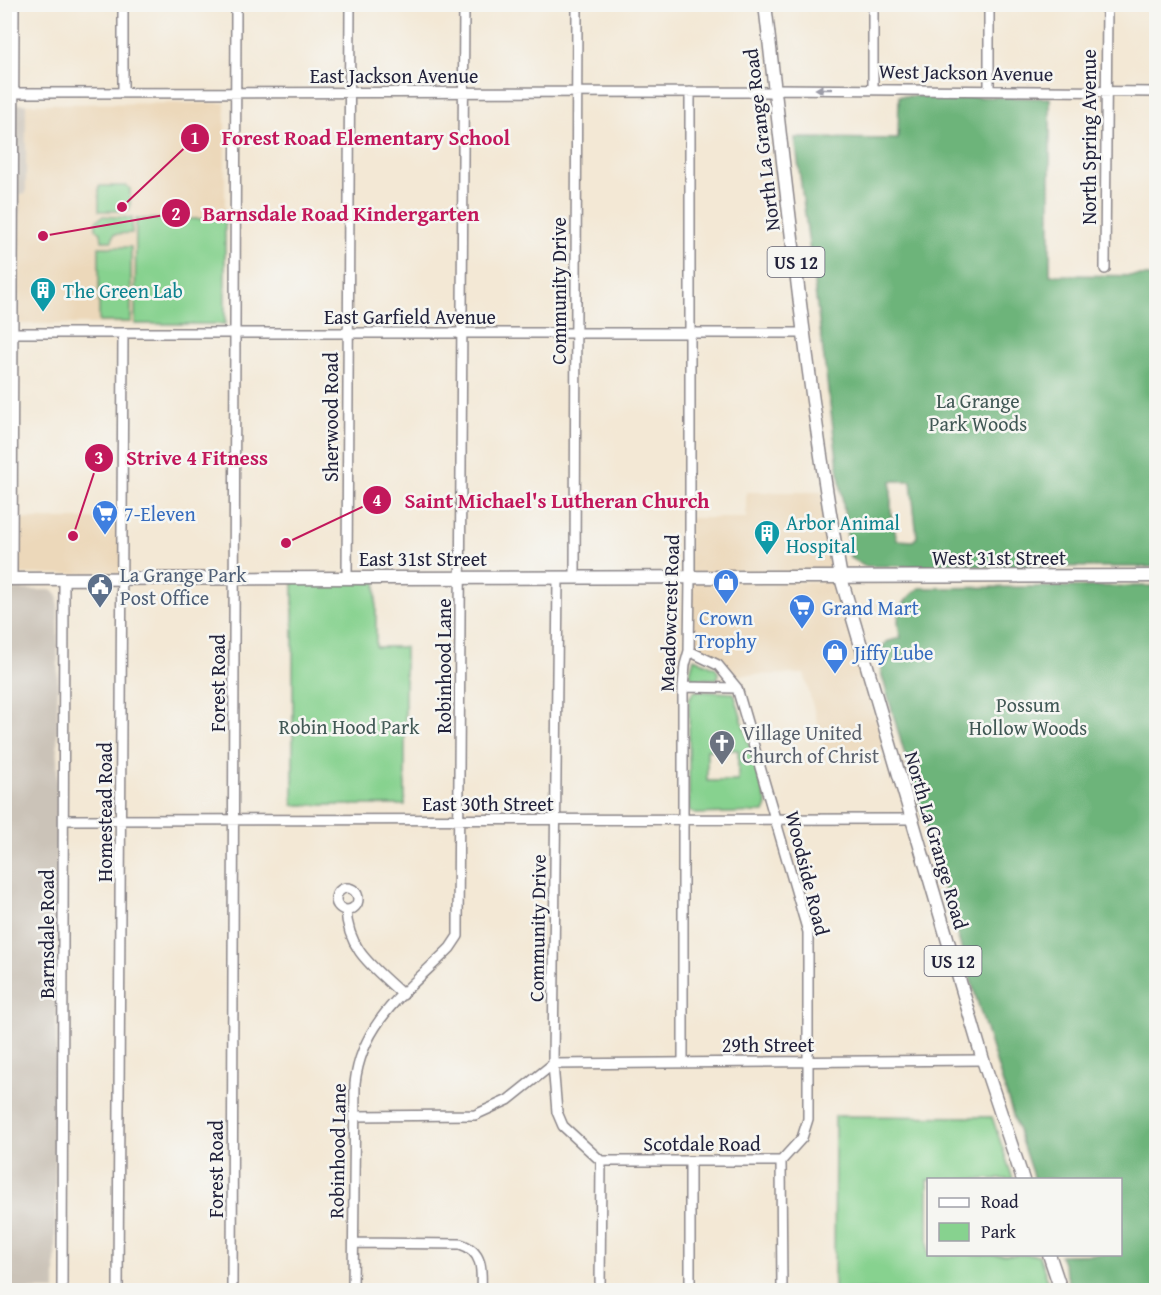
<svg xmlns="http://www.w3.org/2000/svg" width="1161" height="1295" font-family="'Gentium Book Plus',serif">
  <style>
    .built { fill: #ecd8ba }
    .industrial { fill: #cbc3b8 }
    .green { fill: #87d28f; stroke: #547a65; stroke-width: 1.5; fill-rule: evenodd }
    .forest { fill: #6db47a; stroke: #486b5a; stroke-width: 1.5; fill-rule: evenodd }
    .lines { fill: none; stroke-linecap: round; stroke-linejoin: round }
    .minor-casing { stroke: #8a8588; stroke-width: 12 }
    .major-casing { stroke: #8a8588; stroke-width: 15 }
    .minor { stroke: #fff; stroke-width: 9 }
    .major { stroke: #fff; stroke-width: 12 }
    .oneway { fill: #9c9ca7 }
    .labels { text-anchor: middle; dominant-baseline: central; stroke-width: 5; stroke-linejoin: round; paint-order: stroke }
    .shield { fill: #f6f6f2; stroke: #626272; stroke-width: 1.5 }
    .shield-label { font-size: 18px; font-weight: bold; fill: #22223b }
    .street-label { font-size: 20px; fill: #22223b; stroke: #f6f6f2 }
    .culture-label { font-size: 20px; fill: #0d838f; stroke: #f6f6f2; text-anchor: start }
    .park-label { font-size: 20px; fill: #405754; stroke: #f6f6f2 }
    .shop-label { font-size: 20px; fill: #366cbe; stroke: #f6f6f2; text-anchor: start }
    .service-label { font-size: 20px; fill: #4e5e75; stroke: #f6f6f2; text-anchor: start }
    .worship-label { font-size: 20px; fill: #5b616d; stroke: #f6f6f2; text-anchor: start }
    .leader { fill: none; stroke: #c2185b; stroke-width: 2 }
    .callout-dot { fill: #c2185b; stroke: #f6f6f2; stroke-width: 2 }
    .mark-label { font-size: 18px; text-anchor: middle; font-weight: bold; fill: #fff }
    .callout-label { font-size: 21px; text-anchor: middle; font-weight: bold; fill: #c2185b; stroke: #f6f6f2; stroke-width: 5; stroke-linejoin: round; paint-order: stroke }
  </style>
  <rect width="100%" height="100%" fill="#f6f6f2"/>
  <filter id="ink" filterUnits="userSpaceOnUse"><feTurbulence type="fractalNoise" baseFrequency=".0167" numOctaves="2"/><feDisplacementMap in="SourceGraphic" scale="12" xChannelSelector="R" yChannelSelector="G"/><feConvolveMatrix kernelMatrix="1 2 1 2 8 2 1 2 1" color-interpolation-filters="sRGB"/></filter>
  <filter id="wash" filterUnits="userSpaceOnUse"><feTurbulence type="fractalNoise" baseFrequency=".008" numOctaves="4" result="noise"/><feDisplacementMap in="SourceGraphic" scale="24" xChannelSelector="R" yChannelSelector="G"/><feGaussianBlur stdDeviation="1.35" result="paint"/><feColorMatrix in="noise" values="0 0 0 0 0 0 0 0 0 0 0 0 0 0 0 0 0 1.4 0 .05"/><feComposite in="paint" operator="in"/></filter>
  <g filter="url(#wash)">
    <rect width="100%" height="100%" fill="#f3e8d5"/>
    <path class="built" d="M225,103v221h-206l1,-129 6,-1v-90z
      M746,492h76l16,82 -150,1v-57h58z
      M5,519h121l-1,55h-120z
      M687,580l151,2 47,167 -60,1 -21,-76 -66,1 -25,-18 -26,-11z"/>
    <path class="industrial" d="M4,60h11l1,44h10v90l-6,1 -4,212 -11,-1z
      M4,590h48l6,6 -3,694h-50z"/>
    <path class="green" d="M99,186h28l3,3v19l-2,3h-29z
      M103,216l29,2v15l-18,1 -2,7h-10l-1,-9 -5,-3v-8z
      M136,219h89v105h-90z
      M99,247h32v75h-32z
      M293,580l83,1v66h29v158h-112z
      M694,658l22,10 3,7 -2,4h-24l-3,-6z
      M694,691l40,2 33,112 -3,7 -69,2 -6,-4v-111zM707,750h31v31h-31z
      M835,1116l157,1 21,62 -85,1v74l111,1 12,35h-217z"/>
    <path class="forest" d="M899,96l151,2v177l106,1v291l-292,-1 -14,-9 -55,-419 103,1zM891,481h20l6,56 -4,4 -16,-1 -6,-26z
      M1156,586v704h-84l-12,-35 60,-1v-74l-86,-1c-56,-167 -104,-337 -153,-507l1,-23 4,-7 15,-4c-7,-24 -2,-34 18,-50z"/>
  </g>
  <g filter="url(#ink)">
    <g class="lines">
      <g class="minor-casing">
        <path id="minor" d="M873,4v85
          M989,4v85
          M774,89l382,3
          M4,93l771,-1
          M123,93v-89
          M1105,269l2,-265
          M15,333h790
          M12,578l2,-574
          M347,578l3,-574
          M575,578l2,-574
          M689,651l29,14 19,23 71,244v187l-6,19 -21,23
          M683,687l54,1
          M65,820l846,-1
          M336 899a11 11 0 1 1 22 0a11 11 0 1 1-22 0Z
          M346,910c2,42 29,58 57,85
          M683,1063v-376l2,-22 4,-14 1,-73v-486
          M354,1116l121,-1 33,-15 45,-36 5,-486
          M601,1161h180l1,129
          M354,1243l106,1c23,7 22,26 21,46
          M62,1290l2,-712
          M118,1290l5,-957
          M232,1290l4,-1286
          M353,1290l2,-207c7,-62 53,-93 95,-135l8,-12v-9l6,-923
          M600,1290l1,-129 -38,-35 -6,-14 -4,-48 430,-4
          M690,1290v-129"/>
      </g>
      <g class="major-casing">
        <path id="major" d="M765,4c22,192 42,384 76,574l142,482 40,120
          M4,579l1152,-3
          M1049,1254l12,36"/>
      </g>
      <use href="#minor" class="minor"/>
      <use href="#major" class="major"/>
    </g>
    <defs><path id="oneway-solid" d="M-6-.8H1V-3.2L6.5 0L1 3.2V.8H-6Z" transform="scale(1.5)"/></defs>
    <use class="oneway" href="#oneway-solid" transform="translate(824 89) rotate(180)"/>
  </g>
  <defs>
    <g id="building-pin" transform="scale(1.35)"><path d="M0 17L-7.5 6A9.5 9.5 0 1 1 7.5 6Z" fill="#0f9aa8" stroke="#f6f6f2"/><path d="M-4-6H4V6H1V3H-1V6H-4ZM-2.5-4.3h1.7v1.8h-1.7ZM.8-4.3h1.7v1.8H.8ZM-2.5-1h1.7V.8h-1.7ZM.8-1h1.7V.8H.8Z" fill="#fff"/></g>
    <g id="supermarket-pin" transform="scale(1.35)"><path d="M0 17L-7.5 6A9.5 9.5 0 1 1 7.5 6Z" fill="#3f7fe0" stroke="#f6f6f2"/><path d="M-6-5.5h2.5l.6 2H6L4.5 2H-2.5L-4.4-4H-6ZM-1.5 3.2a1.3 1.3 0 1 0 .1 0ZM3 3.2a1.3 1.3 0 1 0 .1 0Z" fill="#fff"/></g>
    <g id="shop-pin" transform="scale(1.35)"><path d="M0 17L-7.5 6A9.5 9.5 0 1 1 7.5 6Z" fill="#3f7fe0" stroke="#f6f6f2"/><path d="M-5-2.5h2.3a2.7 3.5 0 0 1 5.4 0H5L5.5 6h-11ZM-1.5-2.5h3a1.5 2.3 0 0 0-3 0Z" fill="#fff"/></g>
    <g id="civic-pin" transform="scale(1.35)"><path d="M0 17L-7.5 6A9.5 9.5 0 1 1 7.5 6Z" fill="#5c6f8a" stroke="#f6f6f2"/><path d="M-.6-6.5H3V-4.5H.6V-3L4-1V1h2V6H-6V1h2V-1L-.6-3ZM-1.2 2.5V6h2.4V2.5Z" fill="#fff"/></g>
    <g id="church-pin" transform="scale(1.35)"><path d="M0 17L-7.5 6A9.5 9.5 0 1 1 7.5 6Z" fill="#6b7280" stroke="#f6f6f2"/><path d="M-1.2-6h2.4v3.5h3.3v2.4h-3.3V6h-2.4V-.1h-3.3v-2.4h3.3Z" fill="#fff"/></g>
  </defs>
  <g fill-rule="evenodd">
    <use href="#building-pin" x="43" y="290"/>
    <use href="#supermarket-pin" x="105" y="513"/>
    <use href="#building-pin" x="767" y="533"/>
    <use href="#shop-pin" x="726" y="582"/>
    <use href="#civic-pin" x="100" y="586"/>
    <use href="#supermarket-pin" x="802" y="607"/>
    <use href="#shop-pin" x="835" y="652"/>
    <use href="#church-pin" x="722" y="743"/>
  </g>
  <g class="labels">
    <g class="shield">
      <rect x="767.5" y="247" width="57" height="30" rx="4.5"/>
      <rect x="924.5" y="946" width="57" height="30" rx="4.5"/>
    </g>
    <g class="shield-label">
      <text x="796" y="262">US 12</text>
      <text x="953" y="961">US 12</text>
    </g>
    <g class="street-label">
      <text transform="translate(966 72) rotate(1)">West Jackson Avenue</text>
      <text x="394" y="75">East Jackson Avenue</text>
      <text transform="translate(1088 137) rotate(-90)">North Spring Avenue</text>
      <text transform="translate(761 140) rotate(-97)">North La Grange Road</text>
      <text transform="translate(558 291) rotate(-90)">Community Drive</text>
      <text x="410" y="316">East Garfield Avenue</text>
      <text transform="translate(330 417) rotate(-90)">Sherwood Road</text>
      <text x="999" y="557">West 31st Street</text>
      <text x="423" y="558">East 31st Street</text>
      <text transform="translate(669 613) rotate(-88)">Meadowcrest Road</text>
      <text transform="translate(443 666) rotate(-90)">Robinhood Lane</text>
      <text transform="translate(217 683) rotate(-90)">Forest Road</text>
      <text x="488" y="803">East 30th Street</text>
      <text transform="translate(104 812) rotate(-90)">Homestead Road</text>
      <text transform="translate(937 840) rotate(74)">North La Grange Road</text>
      <text transform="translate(808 873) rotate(76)">Woodside Road</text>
      <text transform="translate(537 928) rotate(-89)">Community Drive</text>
      <text transform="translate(46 934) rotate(-90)">Barnsdale Road</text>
      <text x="768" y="1044">29th Street</text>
      <text x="702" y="1143">Scotdale Road</text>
      <text transform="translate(337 1151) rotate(-89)">Robinhood Lane</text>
      <text transform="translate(215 1169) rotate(-90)">Forest Road</text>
    </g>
    <g class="culture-label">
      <text x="63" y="290">The Green Lab</text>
      <text x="786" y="522">Arbor Animal<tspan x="786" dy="23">Hospital</tspan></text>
    </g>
    <g class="park-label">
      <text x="978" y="400">La Grange<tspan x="978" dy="23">Park Woods</tspan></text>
      <text x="1028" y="704">Possum<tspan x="1028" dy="23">Hollow Woods</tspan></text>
      <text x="349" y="726">Robin Hood Park</text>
    </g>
    <g class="shop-label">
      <text x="124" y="513">7-Eleven</text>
      <text x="822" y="607">Grand Mart</text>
      <text x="726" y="617" text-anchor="middle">Crown<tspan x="726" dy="23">Trophy</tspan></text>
      <text x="854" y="652">Jiffy Lube</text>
    </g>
    <g class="service-label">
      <text x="120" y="574">La Grange Park<tspan x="120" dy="23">Post Office</tspan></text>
    </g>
    <g class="worship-label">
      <text x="742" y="732">Village United<tspan x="742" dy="23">Church of Christ</tspan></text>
    </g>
  </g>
  <path class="leader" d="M122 207L195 138M43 236L176 213M73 536L99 458M286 543L377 500"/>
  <g class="callout-dot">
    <circle cx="122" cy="207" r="6"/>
    <circle cx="43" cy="236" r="6"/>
    <circle cx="73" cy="536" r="6"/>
    <circle cx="286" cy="543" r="6"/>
    <circle cx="195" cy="138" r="15"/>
    <circle cx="176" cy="213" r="15"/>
    <circle cx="99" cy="458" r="15"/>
    <circle cx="377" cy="500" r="15"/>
  </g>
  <g class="mark-label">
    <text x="195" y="144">1</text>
    <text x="176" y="220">2</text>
    <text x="99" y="464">3</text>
    <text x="377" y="506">4</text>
  </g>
  <g class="callout-label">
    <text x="366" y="145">Forest Road Elementary School</text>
    <text x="341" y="221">Barnsdale Road Kindergarten</text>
    <text x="197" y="465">Strive 4 Fitness</text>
    <text x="557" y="508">Saint Michael's Lutheran Church</text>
  </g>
  <rect width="1161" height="1295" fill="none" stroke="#f6f6f2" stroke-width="24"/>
  <rect x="927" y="1178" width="195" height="78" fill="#f6f6f2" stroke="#a1a1a9" stroke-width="1.5"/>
  <rect x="939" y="1198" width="30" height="9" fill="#ffffff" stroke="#a1a1a9" stroke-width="1.5"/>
  <text x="981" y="1208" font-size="18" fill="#22223b">Road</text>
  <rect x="939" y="1223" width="30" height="18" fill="#87d28f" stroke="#a1a1a9" stroke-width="1.5"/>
  <text x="981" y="1238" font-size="18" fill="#22223b">Park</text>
</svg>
